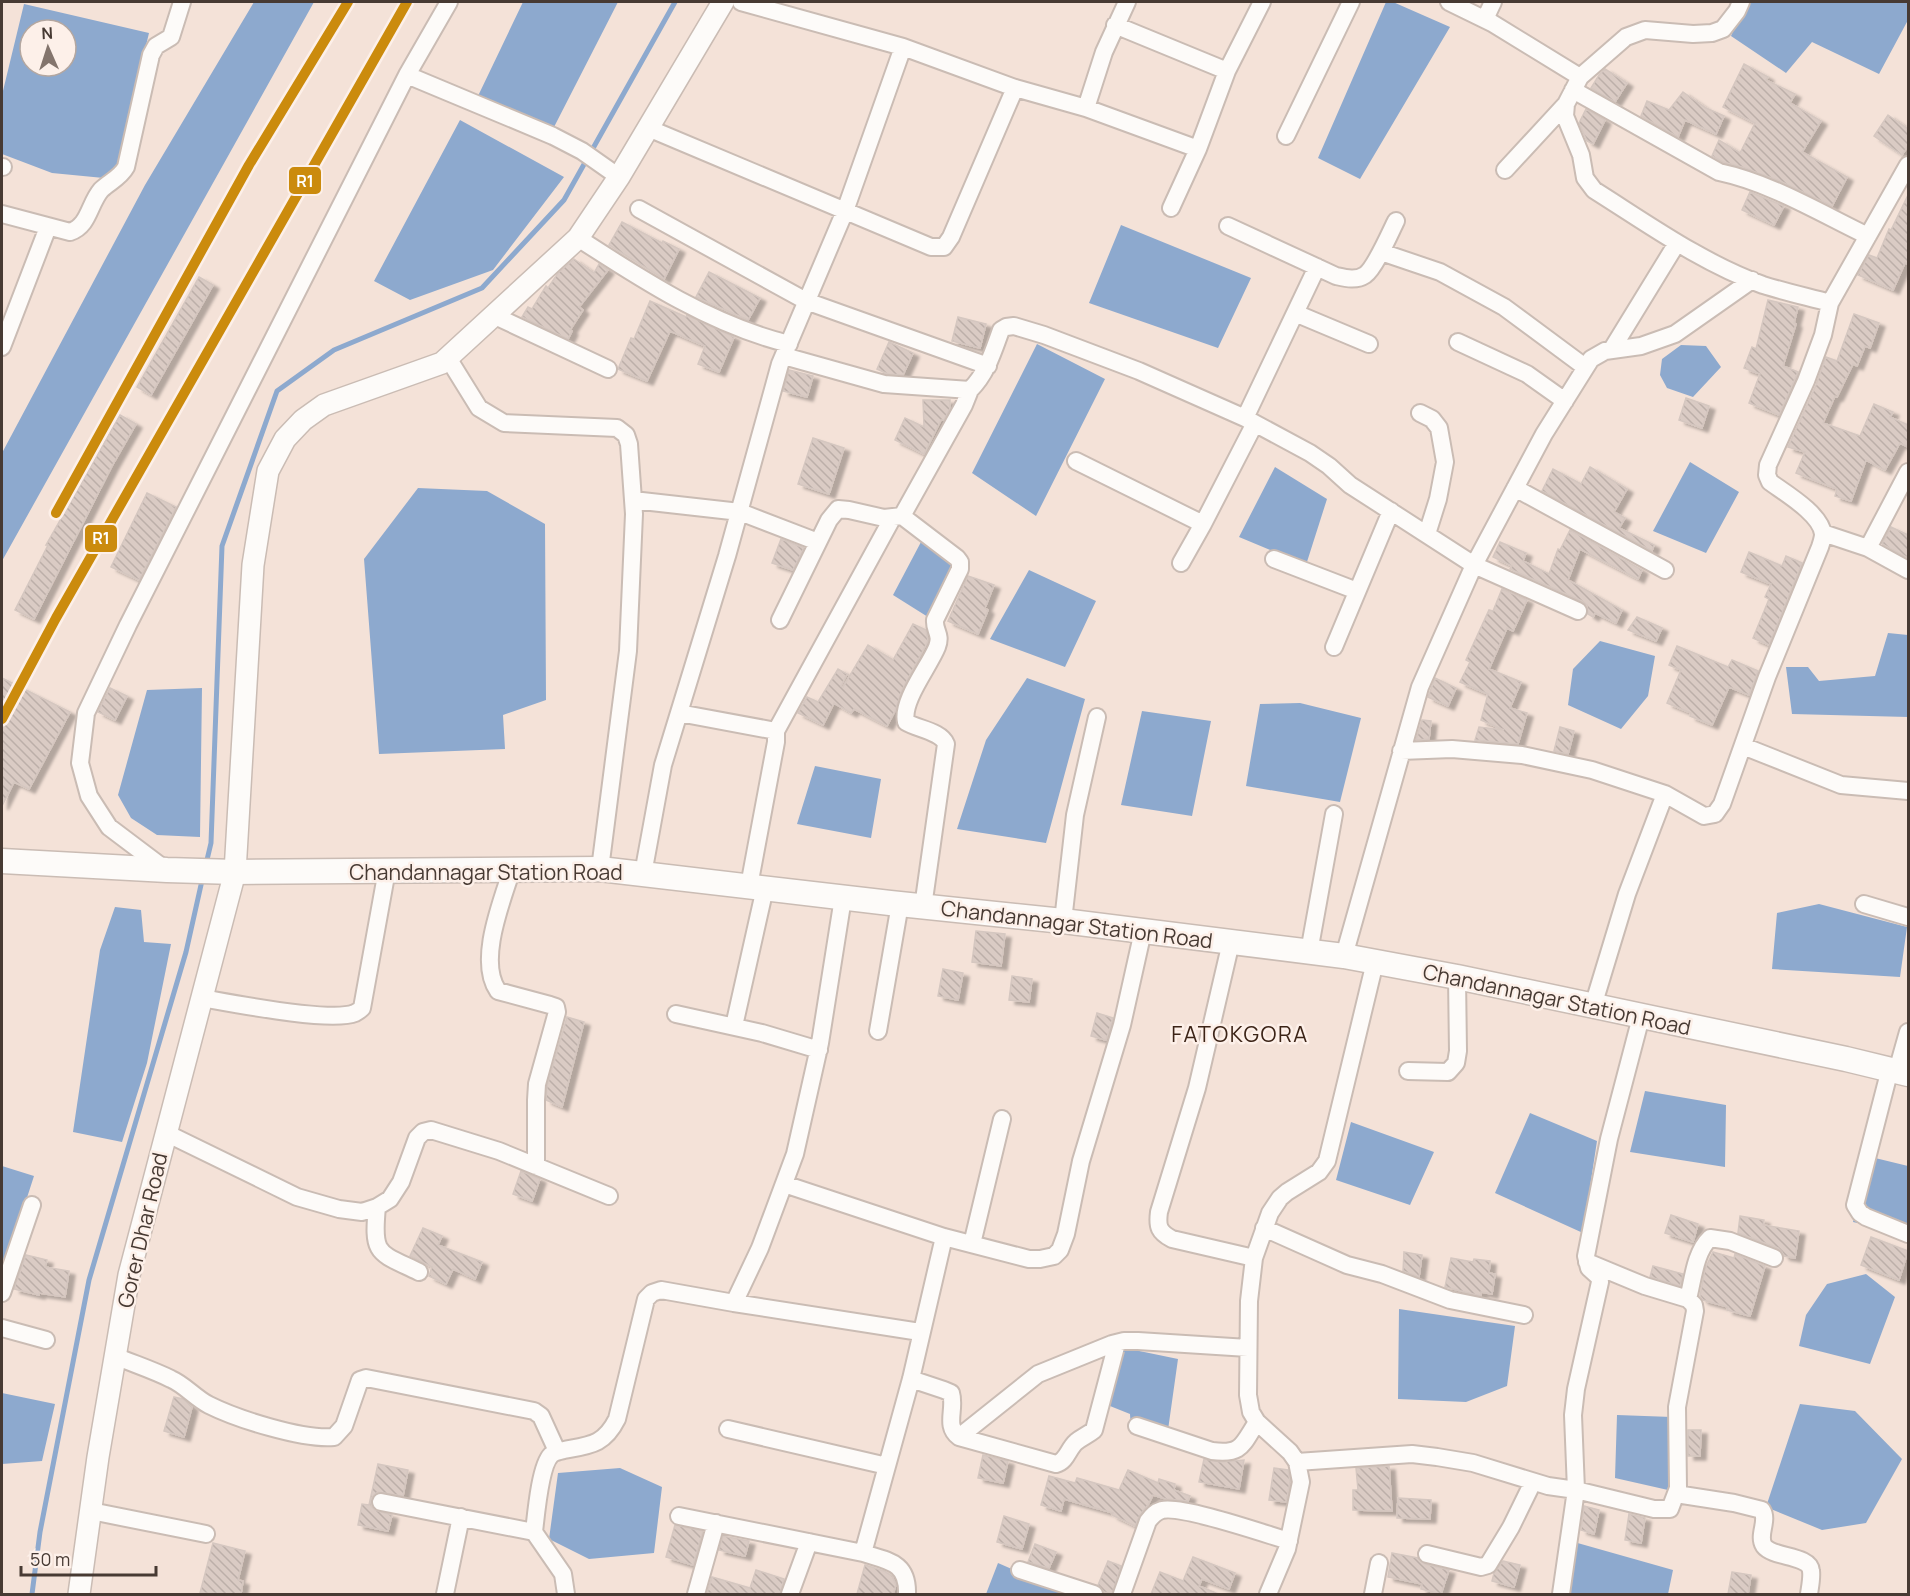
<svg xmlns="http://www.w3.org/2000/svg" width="1910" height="1596" font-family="Manrope,sans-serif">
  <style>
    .water { fill: #8da9ce; fill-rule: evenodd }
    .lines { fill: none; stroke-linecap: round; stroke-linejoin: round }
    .stream { stroke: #8da9ce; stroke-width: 5 }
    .building { fill: url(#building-back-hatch); stroke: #d5c7c0; stroke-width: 1.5; filter: url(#shadow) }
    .minor-casing { stroke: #cabcb4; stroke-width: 20 }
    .tertiary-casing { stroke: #cabcb4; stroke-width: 24 }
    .secondary-casing { stroke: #cabcb4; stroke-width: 27 }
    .minor { stroke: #fdfbf9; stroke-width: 16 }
    .tertiary { stroke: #fdfbf9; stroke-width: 21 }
    .secondary { stroke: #fdfbf9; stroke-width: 24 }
    .rail-1-casing { stroke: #fdf0e9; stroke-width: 15 }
    .rail-1 { stroke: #cb8b0d; stroke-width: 10 }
    .labels { text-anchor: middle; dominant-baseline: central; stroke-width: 5; stroke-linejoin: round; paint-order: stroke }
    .street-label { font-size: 21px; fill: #473a33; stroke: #fdf0e9 }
    .neighbourhood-label { font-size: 22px; letter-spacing: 1.5px; fill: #3c2417; stroke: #fdf0e9 }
    .line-badge { stroke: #fdf0e9; stroke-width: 2 }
    .badge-label { font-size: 16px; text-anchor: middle; font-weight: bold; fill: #fff }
  </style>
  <defs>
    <pattern id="building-back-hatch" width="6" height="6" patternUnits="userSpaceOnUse" patternTransform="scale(1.5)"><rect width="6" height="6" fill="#dacbc4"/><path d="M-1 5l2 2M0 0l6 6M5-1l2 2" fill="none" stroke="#bcafa9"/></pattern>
    <filter id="shadow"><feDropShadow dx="6" dy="4" stdDeviation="1.5" flood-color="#0004"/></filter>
  </defs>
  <rect width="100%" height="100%" fill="#f4e2d8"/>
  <path class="water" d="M254,2h60l-312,559v-108l143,-268z
    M523,2h95l-65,127 -75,-33z
    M1386,2h7l57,25 -90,152 -42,-21z
    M1746,2h162v18l-29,54 -67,-32 -26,31 -55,-37z
    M24,4l125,29 -35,146 -62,-6 -50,-19v-59zM30,30h36v36h-36z
    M460,120l104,57 -71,93 -83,30 -36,-19z
    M1121,225l130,53 -33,70 -129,-45z
    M1037,344l68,35 -69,137 -64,-43z
    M1681,345l25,1 15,21 -28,30 -26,-9 -7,-13 2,-16z
    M1690,462l49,30 -33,61 -53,-22z
    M1275,467l52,32 -21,66 -67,-28z
    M418,488l69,3 58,33 1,176 -43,15 2,34 -126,5 -15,-195z
    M921,542l35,25 -28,50 -35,-22z
    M1029,570l67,31 -31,66 -75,-28z
    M1888,633l20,2v82l-116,-3 -6,-47h22l11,14 56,-5z
    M1600,641l55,15 -7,40 -27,33 -53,-24 5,-36z
    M1027,678l58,21 -39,144 -89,-14 29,-89z
    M202,688l-2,149 -43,-2 -26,-17 -13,-23 29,-105z
    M1300,703l61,15 -21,84 -94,-16 14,-82z
    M1142,711l69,10 -19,95 -71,-11z
    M815,766l66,13 -10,59 -74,-14z
    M1819,904l88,23 -7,50 -128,-8 5,-56z
    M115,907l26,3 3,32 27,2 -24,119 -25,79 -49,-10 27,-182z
    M1645,1091l81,14 -1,62 -95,-15z
    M1530,1113l67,28 -14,92 -88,-40z
    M1351,1122l83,30 -24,53 -74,-25z
    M1871,1157l37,9v68l-55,-12z
    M2,1166l32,10 -32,99z
    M1866,1274l29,23 -25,67 -71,-18 7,-31 21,-31z
    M1399,1309l116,17 -8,60 -41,16 -68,-3z
    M1120,1347l58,12 -11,78 -36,-8 -1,-15 -25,-10z
    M2,1393l53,11 -13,57 -40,3z
    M1800,1404l55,7 47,48 -36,64 -44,7 -56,-23z
    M1617,1415l55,2 -4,73 -53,-12z
    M620,1468l42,19 -8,66 -65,6 -40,-20 9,-66z
    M1574,1542l99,28 -5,24h-107z
    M998,1563l70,31h-82z"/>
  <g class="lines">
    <path class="stream" d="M206,864l5,-21 11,-297 55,-155 57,-41 148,-62 82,-88 111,-198
      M32,1594l8,-62 49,-252 97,-328 17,-76"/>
  </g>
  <path class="building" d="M1744,64l24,13 -2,3 29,14 -5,9 31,18 -19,31 45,25 -15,29 -52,-25 -38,-14 -19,-5 -11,-6 7,-16 21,13 15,-30 -32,-16z
    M1605,69l22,14 -12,19 -24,-14 8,-13z
    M1683,92l23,16 18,8 -8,18 -31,-14 -7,17 -37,-21 6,-15 22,9z
    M1586,109l19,11 -12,24 -6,-3 -8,-18z
    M1888,115l20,14v17l-6,9 -28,-19z
    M1750,192l34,14 -10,19 -32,-15z
    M1908,195v69l-3,-1 -12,27 -35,-15 11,-20 8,3 12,-29 2,1z
    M622,222l40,21 1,-2 16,8 -15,30 -55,-34z
    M574,259l20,14 5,-9 9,6 -29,37 4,3 -13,20 2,1 -4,8 -46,-22 6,-10 4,2 14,-23 2,2 10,-15z
    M709,272l51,26 -12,22 -52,-23z
    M199,277l14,8 -62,110 -14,-8z
    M1768,300l30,7 -4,16 2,1 -13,42 15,6 -19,43 -30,-12 11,-29 -16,-6 8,-21 4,2z
    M650,301l36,16 1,-2 47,22 -15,35 -21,-8 7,-18 -35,-15 -23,50 -29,-12 13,-31 3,1z
    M1854,314l25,9 -9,25 -5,-2 -8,20 -4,-2 -16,33 -2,-1 -12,27 37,13 14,-32 19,8 -3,5 18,8v22l-8,-4 -15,27 -19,-10 -15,41 -16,-5 2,-7 -41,-16 9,-21 -17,-5 28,-62 10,-28 11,4z
    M958,317l28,7 -6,24 -28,-7z
    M889,342l24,11 -10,22 -15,-1 -11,-5z
    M789,370l24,6 -6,21 -24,-6z
    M1686,398l23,8 -7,22 -23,-8z
    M923,400h27v8l-6,12h-3l-17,34 -29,-14 10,-22 19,9z
    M120,415l16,9 -24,42 -78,153 -19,-9 33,-65h-2z
    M813,438l31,10 -15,46 -31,-10z
    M1590,467l37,22 -13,23 11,6 -6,10 35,17 -2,6 -110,-60 11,-22 28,15z
    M147,493l29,14 -37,73 -28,-13z
    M1891,527l17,8v23l-26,-14z
    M1570,530l72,40 -4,9 -58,-30 -12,31 54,30 -6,13 -21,-10 -2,4 -5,-3 -1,-9 -5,-4 -72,-32 2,-3 -19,-9 7,-15 26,11 -3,8 26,13 9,-25 2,1z
    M781,539l23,9 -11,22 -21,-7z
    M1749,552l33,14 4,-10 16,7 -33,82 -16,-7 16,-39 -4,-2 6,-13 -30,-12z
    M968,576l26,9 -9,23 3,2 -10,24 -30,-13z
    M1502,589l25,11 -14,31 -6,-3 -18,41 32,13 -11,26 17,5 -9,31 -43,-4 4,-13 25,3 -23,-10 7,-26 -28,-12 10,-20 -4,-2 23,-50 4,1z
    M1637,617l25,11 -6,13 -28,-11z
    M913,624l13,6 2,11 -26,49 -7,21 -8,15 -33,-17 -3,4 -17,-10 -11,22 -25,-12 9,-16 11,5 20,-33 9,5 -6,12 2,1 25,-42 25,15z
    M1677,646l51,21 4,-7 26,11 -9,24 -20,-8 -17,38 -22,-9 1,-3 -24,-10 14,-33 -12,-5z
    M2,678l68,34 -41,77 -15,-7 -12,24z
    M1435,678l21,10 -8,18 -20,-9z
    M110,688l17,8 -12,24 -17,-8z
    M1422,720l9,1 -2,18 -13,1z
    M1560,727l14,4 -6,23 -14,-3z
    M976,931l29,3 -4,32 -29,-4z
    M943,969l20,4 -5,27 -20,-4z
    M1012,976l20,3 -3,23 -20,-2z
    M1097,1013l16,5 -7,22 -15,-4z
    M567,1017l17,5 -22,85 -16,-7 1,-14z
    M521,1171l19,8 -8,22 -19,-7z
    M1671,1215l27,9 -5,18 -28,-9z
    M1740,1216l24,4 -1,5 36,6 -4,27 -11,-2 -2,-4 -4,-4 -40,-15z
    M423,1228l19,8 -4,9 44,17 -7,17 -22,-10 -7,15 -17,-8 3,-9 -22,-11z
    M1871,1237l37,14 -9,29 -38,-15z
    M1404,1252l18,3 -3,22 -16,-6z
    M1713,1252l21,6 1,-4 30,12 -15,50 -23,-6 1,-3 -25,-7 -3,-4 5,-27z
    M26,1255l21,5 -2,7 24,4 -4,26 -26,-4v2l-25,-6z
    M1451,1258l22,4 1,-3 16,2 -1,12 6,1 -3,20 -11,-2v4l-36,-9z
    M1653,1266l30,8 -3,12 -30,-9z
    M174,1397l9,2 9,8 -8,30 -20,-6z
    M1688,1430h13l-1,26h-12z
    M983,1455l25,6 -5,22 -25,-5z
    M1204,1459l17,3 23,-2 -5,29 -40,-7z
    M378,1464l30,6 -5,26 -25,-4 -4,3 -3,4v7l4,4 17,5 -4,16 -30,-6 4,-21 7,1z
    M1389,1466l3,45 -39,-1v-20h5l-2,-22z
    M1274,1468l14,2 2,12 -4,20 -17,-2z
    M1128,1470l30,13 1,-4 16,5 -1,6 16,6 -2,5 -22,-2 -13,-4 -5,10 -8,10 -5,11 -23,-11 1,-2 -49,-14 -3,12 -20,-6 8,-29 26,7 2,-5 42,12z
    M1398,1498l33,2 -1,19 -33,-1z
    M1584,1506l15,4 -5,24 -13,-4z
    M1629,1514l16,4 -4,25 -16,-3z
    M1004,1516l25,8 -7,25 -25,-7z
    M675,1525l28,6 -10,34 -27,-8z
    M723,1536l26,5 -4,15 -26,-6z
    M213,1543l32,8 -7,29 5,1 -2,13 -41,-1z
    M1035,1544l21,8 -7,16 -21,-6z
    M1392,1553l26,5 7,6 24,6 -8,24 -20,-5 1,-5 -34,-7z
    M1193,1557l42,16 -6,16 -27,-10 -3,7 17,7v1h-65l9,-22 23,9z
    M1108,1561l13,5 -9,28 -8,-2 -6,-7z
    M1503,1561l17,4 -6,22 -22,-6 2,-8z
    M865,1565l19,6 8,5 4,9 -3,9h-36z
    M756,1570l28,9 -4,15 -73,-1 5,-16 38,11z
    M1732,1572l19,3 -3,19h-20z"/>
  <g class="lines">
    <g class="minor-casing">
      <path id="minor" d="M741,2l162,45 112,41 71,20 112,41
        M1449,2l43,21 88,54 -14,27 -1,12 16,39 4,23 9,12c54,34 108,73 169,95 22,7 45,12 67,18
        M1485,19l8,-17
        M1115,25l112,46
        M407,75l146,61 29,15 37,26
        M1580,77l46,-40 19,-7 48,4 19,-1 11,-4 14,-18 4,-9
        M1573,90l146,82c52,11 101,41 149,64
        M1086,108l18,-56 23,-50
        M648,128l283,119h13l7,-10 64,-149
        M1286,136l65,-134
        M2,167h1
        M1505,170l61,-66
        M1171,208l27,-59 29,-78 35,-69
        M639,209l167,92 182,65
        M2,214l68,18c19,-6 19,-28 31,-42 8,-8 19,-12 25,-23l25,-112 5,-9 15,-9 11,-35
        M1228,226l108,50c9,2 20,5 29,-1 10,-7 25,-42 31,-54
        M578,238c66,43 134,87 211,106
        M1381,252l59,20 64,35 81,60
        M1295,313l74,31
        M495,316l113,53
        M1458,342l69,32 38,27
        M2,347l46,-120
        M1612,349l65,-106
        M784,356l100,28 86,6c17,-17 23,-38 31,-60l5,-3 8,-1 30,9 95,36 106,47 65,35 19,13 21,19 124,80 104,46
        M448,358l31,50 25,15 113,5 9,7 3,9 5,70 -6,137 -28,218
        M1420,413l12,6 7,9 6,34 -7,37 -11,35
        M1245,418l72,-151
        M1076,461l127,63
        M1515,488l150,82
        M633,500l107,12 78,30
        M902,516l55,42 3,4v7l-25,51c-1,11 7,14 2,27 -8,20 -36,54 -31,75 11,7 35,9 40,22l-23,163
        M1823,533l45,15 40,22
        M1868,548l40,-76
        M1274,559l83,32
        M1181,563l22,-39 51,-99
        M780,620l49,-100 9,-11 11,1 35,8 18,-2 62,-111 6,-15
        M1334,647l57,-136
        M679,713l97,18 117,-214
        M1743,746l98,39 67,6
        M1401,751l51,-2 70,6 70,15 73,24 39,22 11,-2 7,-10 45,-127 53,-130c1,-3 3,-9 3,-13 -2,-20 -38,-41 -53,-52l-3,-7 1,-10 38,-84 17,-46 7,-32 78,-138
        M512,869c-10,32 -35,92 -14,122l52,14 6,2 1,5 -20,72 -1,16v66
        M166,870l-57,-43 -20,-31 -9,-33 6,-50 42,-88 279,-550 42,-73
        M643,874l20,-109 64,-209 53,-192 65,-153 58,-164
        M749,886l27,-144v-11
        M1864,904l44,13
        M1063,921l12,-106 22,-98
        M1231,942l-34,146 -38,124c-2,15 0,20 13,27l82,19
        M1309,952l25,-138
        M1344,956l76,-269 54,-122 70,-131 47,-75 14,-8 36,-5 34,-12 77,-54
        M202,998c29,5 129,25 153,15 2,-1 5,-3 7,-5l25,-138
        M1593,1006l34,-112 38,-100
        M676,1014l86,19 57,17
        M734,1026l31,-138
        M878,1031l22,-127
        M1890,1069l-35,136 5,8 6,4 42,17
        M1408,1071l40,1 8,-9 2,-12 -1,-74
        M1897,1071l11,-39
        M166,1133l131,64 42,12 23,3 15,-5 13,-8 11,-17 16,-44 6,-6 8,-2 68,21 110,45
        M784,1184l160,53 85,22h11l14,-3 6,-6 6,-16 15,-73 41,-136 21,-94
        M377,1207c-5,49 1,45 42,65
        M1264,1228l83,37 35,9 68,26 74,15
        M972,1244l30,-125
        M2,1293l30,-88
        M1688,1299c5,-19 7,-47 22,-61l20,3 44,17
        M734,1303l186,29
        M2,1328l44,12
        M115,1356c19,8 38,14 56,23 14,6 24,19 38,26 28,14 94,35 125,32l10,-11 16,-46 6,-2 168,33 7,5 16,35
        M911,1379l33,11 7,3c5,16 -7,33 8,44l97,27c11,-3 12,-15 20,-22 6,-5 12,-7 18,-12l23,-87
        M1137,1426l75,25c30,4 30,-6 45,-29
        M728,1429l159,37
        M959,1437l79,-63 74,-30 12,-3h14l110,7
        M1297,1462l115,-8 25,3 36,6 75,23 28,4 78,19h16l8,-21 -1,-81 18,-96 -1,-6 -6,-6 -43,-13 -58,-24
        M1676,1494l58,9 28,7c7,11 -5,25 2,36 9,12 46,9 47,25 1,7 -1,16 -2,23
        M381,1502l153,30
        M91,1511l115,23
        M679,1516l184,37 48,-174 33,-142
        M863,1553c25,8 45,9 44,41
        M1427,1554l54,13 7,-2 23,-38 22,-45
        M1020,1570l74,24
        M445,1594l16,-77
        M566,1594l-3,-20 -29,-42c2,-17 6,-66 17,-77 3,-3 9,-4 13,-5 26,-5 40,-5 53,-31l29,-120 6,-6 9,-3 73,13 26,-55 35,-94 25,-111 23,-145
        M696,1594l20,-71
        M790,1594l19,-52
        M1122,1594l26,-73c4,-5 7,-9 14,-11 20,-5 103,24 127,31
        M1268,1594l19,-45 14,-67 -4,-20 -7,-10 -33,-30 -6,-10 -3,-17 1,-94 5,-43 16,-45 10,-15 7,-6 32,-20 8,-11 48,-199
        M1373,1594l6,-31
        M1561,1594l15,-104 -3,-75 3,-26 24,-107 -1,-5 -10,-9 -3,-12 23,-117 32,-122"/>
    </g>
    <g class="tertiary-casing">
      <path id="tertiary" d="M79,1594l19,-137 31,-182 106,-403 18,-307 15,-94 17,-32 18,-19 21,-15 118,-42 136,-125 41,-61 104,-175"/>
    </g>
    <g class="secondary-casing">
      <path id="secondary" d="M2,861l165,9 68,2 365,-3 290,34 173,18 281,35 113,21 389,82 62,15"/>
    </g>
    <use href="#minor" class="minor"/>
    <use href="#tertiary" class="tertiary"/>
    <use href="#secondary" class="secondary"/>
    <g class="rail-1-casing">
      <path id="rail-1" d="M56,513l193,-348 99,-163
        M2,719l54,-101 351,-616"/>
    </g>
    <use href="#rail-1" class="rail-1"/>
  </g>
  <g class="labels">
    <g class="street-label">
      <text x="486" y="872">Chandannagar Station Road</text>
      <text transform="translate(1077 924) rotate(7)">Chandannagar Station Road</text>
      <text transform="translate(1557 999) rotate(12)">Chandannagar Station Road</text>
      <text transform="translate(142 1230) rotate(-77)">Gorer Dhar Road</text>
    </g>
    <g class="neighbourhood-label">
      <text x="1240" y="1034">FATOKGORA</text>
    </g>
  </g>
  <g class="line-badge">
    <rect x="288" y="166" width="34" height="29" rx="6" fill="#cb8b0d"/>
    <rect x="84" y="524" width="34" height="29" rx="6" fill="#cb8b0d"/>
  </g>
  <g class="badge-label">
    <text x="305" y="187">R1</text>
    <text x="101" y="544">R1</text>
  </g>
  <rect width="1910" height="1596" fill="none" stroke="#473a33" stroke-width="6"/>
  <g transform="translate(48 48) rotate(357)"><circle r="28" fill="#fdf0e9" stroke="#b4a7a0" stroke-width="1.5"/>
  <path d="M0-4.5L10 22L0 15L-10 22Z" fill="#84756d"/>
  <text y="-9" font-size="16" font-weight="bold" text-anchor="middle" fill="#473a33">N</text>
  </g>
  <path d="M21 1566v9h135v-9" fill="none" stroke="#473a33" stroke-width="3"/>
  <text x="30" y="1566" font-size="18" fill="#473a33" stroke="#fdf0e9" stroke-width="4.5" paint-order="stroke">50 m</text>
</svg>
